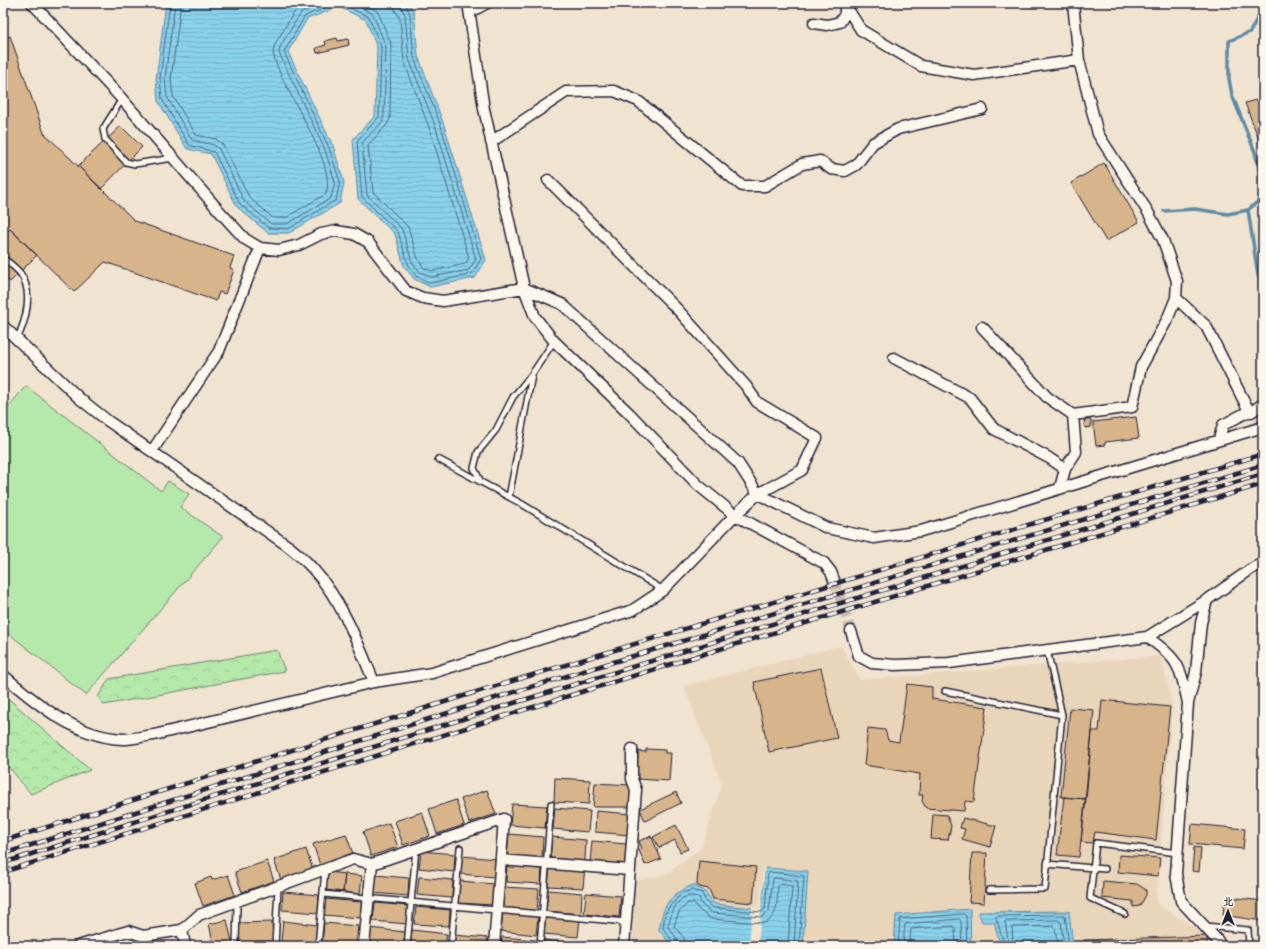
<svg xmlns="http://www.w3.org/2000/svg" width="1266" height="949" font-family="'Playpen Sans','LXGW WenKai TC',sans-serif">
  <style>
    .built { fill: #e9d5ba }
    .forest { fill: url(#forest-crowns); stroke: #6c8672 }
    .park { fill: #b5e9aa; stroke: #6c8672 }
    .water { fill: url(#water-rules); stroke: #608ba5 }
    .pier { fill: #f0e3cf }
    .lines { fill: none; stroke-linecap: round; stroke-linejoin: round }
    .shore { stroke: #4c6882; stroke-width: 1 }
    .stream { stroke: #608ba5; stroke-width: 3.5 }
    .building { fill: #d8b48a; stroke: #22223b }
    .street-tunnel { stroke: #c7bcb1; stroke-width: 10; stroke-dasharray: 10 5; stroke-linecap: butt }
    .lane-casing { stroke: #22223b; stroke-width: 8 }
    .street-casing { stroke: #22223b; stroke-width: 13 }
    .lane { stroke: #fbf7ec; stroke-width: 5 }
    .street { stroke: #fbf7ec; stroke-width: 10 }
    .rail-casing { stroke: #22223b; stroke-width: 4.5 }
    .rail { stroke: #fbf7ec; stroke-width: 3; stroke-dasharray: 9; stroke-linecap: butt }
  </style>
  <defs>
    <pattern id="forest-crowns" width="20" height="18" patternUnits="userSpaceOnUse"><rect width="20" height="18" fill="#b5e9aa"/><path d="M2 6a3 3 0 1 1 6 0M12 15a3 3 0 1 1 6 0" fill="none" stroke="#9bc893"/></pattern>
    <pattern id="water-rules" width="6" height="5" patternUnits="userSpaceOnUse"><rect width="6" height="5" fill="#8ad1ec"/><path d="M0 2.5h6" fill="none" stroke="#77b3cb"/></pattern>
  </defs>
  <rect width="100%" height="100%" fill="#f0e3cf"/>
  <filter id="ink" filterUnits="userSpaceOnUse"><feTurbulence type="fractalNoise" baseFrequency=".025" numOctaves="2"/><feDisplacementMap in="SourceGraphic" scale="8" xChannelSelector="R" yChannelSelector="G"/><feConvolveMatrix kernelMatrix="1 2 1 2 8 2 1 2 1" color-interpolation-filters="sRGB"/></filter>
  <g filter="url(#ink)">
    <path class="built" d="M841,646l19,34 301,-24 11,50 -16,197 51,33 4,10h-579l3,-65 31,-7 36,-27 20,-63 -38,-98z"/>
    <path class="forest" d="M277,650l8,21 -181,34 -6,-8 11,-18z
      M3,694l87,76 -59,24 -28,-34z"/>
    <path class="park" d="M26,386l135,105 7,-10 21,13 -9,13 43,30 -137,158 -83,-66v-216z"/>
    <path class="water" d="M166,3h242l6,9 4,44 26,69 42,135 -11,18 -45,9 -16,-8 -10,-13 -9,-32 -37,-35 -5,-60 22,-23 2,-68 -11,-28 -27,-13 -32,12 -19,33 45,94 11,36 -4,21 -51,30h-21l-31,-26 -26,-53 -24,-5 -29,-48 -2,-22z
      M765,868l43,3 -5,75h-131l-13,-16c4,-26 11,-37 37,-46l1,4c12,3 9,8 18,16l46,5z
      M970,909l1,37h-77l2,-31z
      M1069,911l4,35h-78l4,-5 -5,-19h-12l-4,-10z"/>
    <path class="pier" d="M763,868h2l-7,78h-9l3,-40 7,1z"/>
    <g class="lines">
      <path class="shore" d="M170,3l-10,75 2,21 27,46 25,7 26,52 29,24 19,1 48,-29 4,-18 -11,-34 -45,-96 21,-36 32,-13
        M175,3l-10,75 2,19 25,43 22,5 5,4 25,52 27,23h16l44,-26 4,-16 -10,-32 -46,-97 1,-6 21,-34 23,-10
        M181,3l-10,76 2,17 23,39 20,4 7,6 26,52 24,21h12l41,-24c12,-32 -46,-106 -53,-141l2,-9 20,-33 13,-8
        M340,3l29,14 12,30 -2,70 -22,24 5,56 36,35 10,32 8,12 14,7 42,-9 9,-15 -40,-133 -27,-68 -4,-44 -5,-11
        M352,3l21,11 13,33 -2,69 -2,6 -20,21 5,52 35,34 10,33 8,10 11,5 38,-7 7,-11 -40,-131 -27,-69 -4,-44 -5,-12
        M365,3l13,9 13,32 -1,75 -4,7 -18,19 5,47 35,35 10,32 6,9 8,3 33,-7 4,-6 -39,-128 -26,-69 -4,-43 -5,-8 -1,-7
        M674,946l-1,-4 -10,-14 2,-14 5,-8 12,-13 10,-3 10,3 4,9 7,6 48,4 4,-3 3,-35 2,-2 34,4 -5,70
        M679,946l-1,-6 -10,-13c2,-10 8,-30 21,-31 3,-1 7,1 10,2l3,7 10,8 50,4 7,-6 4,-32 2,-1 23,3 -4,65
        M685,946l-1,-8 -10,-12 5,-14 9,-9h6l5,7 12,9 53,4c15,-5 13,-24 14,-37l2,-2 12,2 -4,60
        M898,946l2,-27 64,-5 2,2 1,30
        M903,946l2,-22 54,-5 2,2 1,25
        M909,946l2,-17 42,-3 2,2 1,18
        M1001,946l2,-6 -7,-22 1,-2 66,-1 2,1 4,30
        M1007,946l1,-6 -3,-19 54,-1 2,2 3,24
        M1013,946l-1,-19 41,-1 2,2 3,18"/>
      <path class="stream" d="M1262,198l-2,-24 -5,-22 -23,-57 -3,-16v-38l21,-9 13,-25
        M1248,210l10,65 5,14
        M1164,211l31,-2 33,5 20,-4 15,-13"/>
    </g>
    <path class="building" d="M10,36l34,97 91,88 99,35 -4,12 4,2 -9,24 -6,-2 -3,9 -111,-39 -31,30 -71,-70v-47l4,-4 -4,-5v-127z
      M337,38l1,3 10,-2 1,6 -32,8 -1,-5 10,-3 -1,-4z
      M1263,98v52l-18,-47z
      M121,126l21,21 -41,42 -23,-23z
      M1104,163l35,59 -33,19 -35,-58z
      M10,229l27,26 -27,27 -7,-6v-41z
      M1136,417l3,21 -34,4v3l-9,1 -3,-24z
      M1084,420h7v7l-6,1z
      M821,668l16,70 -68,14 -15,-70z
      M907,684l25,3v12l55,8 -13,95 -9,-1 -1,10 -38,-3 -4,-7 1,-6h-4l1,-21 -56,-9 4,-37 17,2 3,10 11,2z
      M1102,700l68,7 -14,133 -61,-8 -2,11 -12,-1 11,-111h7z
      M1070,708l24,2 -8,89 -25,-2z
      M646,749l19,1v3h6l-2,28 -32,-2 1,-28 8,1z
      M555,778l35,2 -1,24 -35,-2z
      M595,783l37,2 -1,22h-38z
      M487,790l9,24 -27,9 -8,-24z
      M676,792l5,11 -36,18 -5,-12z
      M1064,797l22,2 -7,58 -22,-2z
      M456,800l8,25 -27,9 -8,-25z
      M512,804l35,2 -2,22 -35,-3z
      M555,808l35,3 -2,21 -35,-3z
      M596,811l35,3 -2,21 -34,-3z
      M422,812l8,24 -27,9 -8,-24z
      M933,814l14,1 4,11 -3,14 -17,-1z
      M963,818l33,8 -6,21 -28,-8 3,-10 -5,-1z
      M389,823l9,24 -27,9 -8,-24z
      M1192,824l53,5 -2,20 -53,-5z
      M676,825l12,24 -8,3 -5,-12 -16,8 -6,-11z
      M346,834l7,20 -33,11 -7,-21z
      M509,834l34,3 -1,21 -35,-2z
      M651,836l10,23 -16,6 -6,-15 3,-1 -3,-8z
      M552,837l34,3 -1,21 -35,-3z
      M592,841l34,3 -1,21 -35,-3z
      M1194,847l7,1 -2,24 -7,-1z
      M306,849l7,21 -32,10 -7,-20z
      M421,851l34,3 -1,18 -35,-4z
      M972,853h15l-3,50 -15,-1z
      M1119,855l41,3 -2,18 -40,-4z
      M462,856l34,3 -1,18 -35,-3z
      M267,861l7,20 -32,11 -7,-20z
      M699,861l57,6 -3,36 -40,-4 -4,-10 -10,-2 -2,-4z
      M550,864l35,3 -2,21 -35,-2z
      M507,865l35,2 -1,17 -35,-2z
      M328,872l17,2 -2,18 -18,-2z
      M345,874l17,2 -2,18 -17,-2z
      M228,875l7,20 -32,11 -8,-23 16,-6 1,3z
      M375,875l34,3 -1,18 -35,-3z
      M419,877l34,3 -1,18 -35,-3z
      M460,881l34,3 -1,21 -35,-2z
      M1103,881l34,3 9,6v5l-6,11 -7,1v-6l-31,-3z
      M504,887l35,2 -2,22 -34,-3z
      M548,890l34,3 -1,21 -35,-3z
      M283,892l36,3 -1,18 -36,-3z
      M586,893l35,3 -2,21 -35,-3z
      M1229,897l34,4 -1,20 -39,-6 1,-12 5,1z
      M325,899l36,3 -1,16 -36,-3z
      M375,903l34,3 -2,18 -34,-3z
      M416,907l34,3 -1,16 -35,-2z
      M503,912l35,4 -2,19 -35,-4z
      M545,916l35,3 -2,18 -34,-3z
      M227,920l5,22 -18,4 -5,-22z
      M283,921l34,4 -2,21 -34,-4z
      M272,922l1,19 -34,2 -1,-20z
      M324,923l34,3 -2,20 -34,-2z
      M370,928l35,4 -1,14h-35z
      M412,930l35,4 -2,12h-35z
      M454,935l34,3v8h-35z
      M1207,936v10h-123v-6z
      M502,937l34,3v6h-35z
      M544,940l35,4v2h-35z"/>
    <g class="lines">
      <path class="street-tunnel" d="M834,580l17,51"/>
      <g class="lane-casing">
        <path id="lane" d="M122,99l-19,30 2,10 21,23 9,2 38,-6
          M3,258c5,4 12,9 17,15 14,18 6,48 -3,66
          M438,459l84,45 141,86
          M481,482l-7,-14 4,-16 18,-22 17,-33 19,-23 22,-33
          M509,497l23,-122
          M945,691l117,24
          M1047,864l58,5
          M989,890l56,-1 17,-174 -15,-65
          M323,894l303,28
          M1125,914l-35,-16 6,-55 82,10
          M1205,926l43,4 1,16
          M236,946l1,-44
          M275,946l3,-59
          M318,946l7,-76
          M407,946l9,-97
          M451,946l9,-98
          M540,946l11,-142"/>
      </g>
      <g class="street-casing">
        <path id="street" d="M32,3l90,96 100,115 23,25 15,9 19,2 20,-5 22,-11 15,-3 18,3 14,8 38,49 17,7 20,3 81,-13 38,16 176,159 20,31 69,34 47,10 47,-7 342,-104
          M468,3l16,106 40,179 11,29 19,24 75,72 69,72 37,30 89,48 7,9 3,8
          M844,3l17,27 60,36 53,9 105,-15
          M470,12l17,-9
          M814,23l13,2 13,-3 5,-8v-8
          M491,142l75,-50 48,-1 24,10 104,85h23l37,-22 18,-3 11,8 14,2 11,-6 17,-22 25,-14 84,-20
          M1176,298l30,28 43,85 -26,14 -4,14
          M3,326l76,72 29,23 180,125c9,7 18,15 25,23 29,32 45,74 61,113
          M982,327l65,70 26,18 59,-8 9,-40 26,-47 9,-22 1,-17 -14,-41 -15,-28 -50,-78 -19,-74 -6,-57
          M894,358l76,40 24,31 55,29 16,11
          M1251,412l12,-8
          M152,451l67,-100 41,-103
          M1060,488l5,-19 11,-17 -3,-37
          M851,631l8,25 13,7 23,2 54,-2 198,-26 60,-37 44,-31 12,-6
          M1147,637c32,22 33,29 41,66l8,-31 5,-49 6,-23
          M3,675c34,29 73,62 120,64 10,0 21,-3 31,-4l220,-53 58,-9 201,-63 30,-20 72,-75 23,-21 44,-24 15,-32 -60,-36 -11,-16 -68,-76 -130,-130
          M1188,703l-12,171 5,27 37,40 2,5
          M501,860l129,10
          M78,946l50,-15 15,5 39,-6
          M185,946l-3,-16 17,-15 154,-56 19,5 132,-45 -10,127
          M364,946l8,-82
          M624,946l12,-156 -4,-11v-30"/>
      </g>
      <use href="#lane" class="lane"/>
      <use href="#street" class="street"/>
      <g class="rail-casing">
        <path id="rail" d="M3,841l483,-152 777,-235
          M3,854l508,-161 752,-228
          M3,863l511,-160 749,-229
          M3,872l704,-219 556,-169"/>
      </g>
      <use href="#rail" class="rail"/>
    </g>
  </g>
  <rect width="1266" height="949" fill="none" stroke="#fbf7ec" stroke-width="16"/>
  <rect x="8" y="8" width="1250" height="933" fill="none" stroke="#22223b" stroke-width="1.5" filter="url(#ink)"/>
  <g transform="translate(1228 911)" stroke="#fbf7ec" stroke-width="3" paint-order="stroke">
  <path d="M0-3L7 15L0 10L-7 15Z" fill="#22223b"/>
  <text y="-6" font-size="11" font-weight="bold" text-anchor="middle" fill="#22223b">北</text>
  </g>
</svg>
